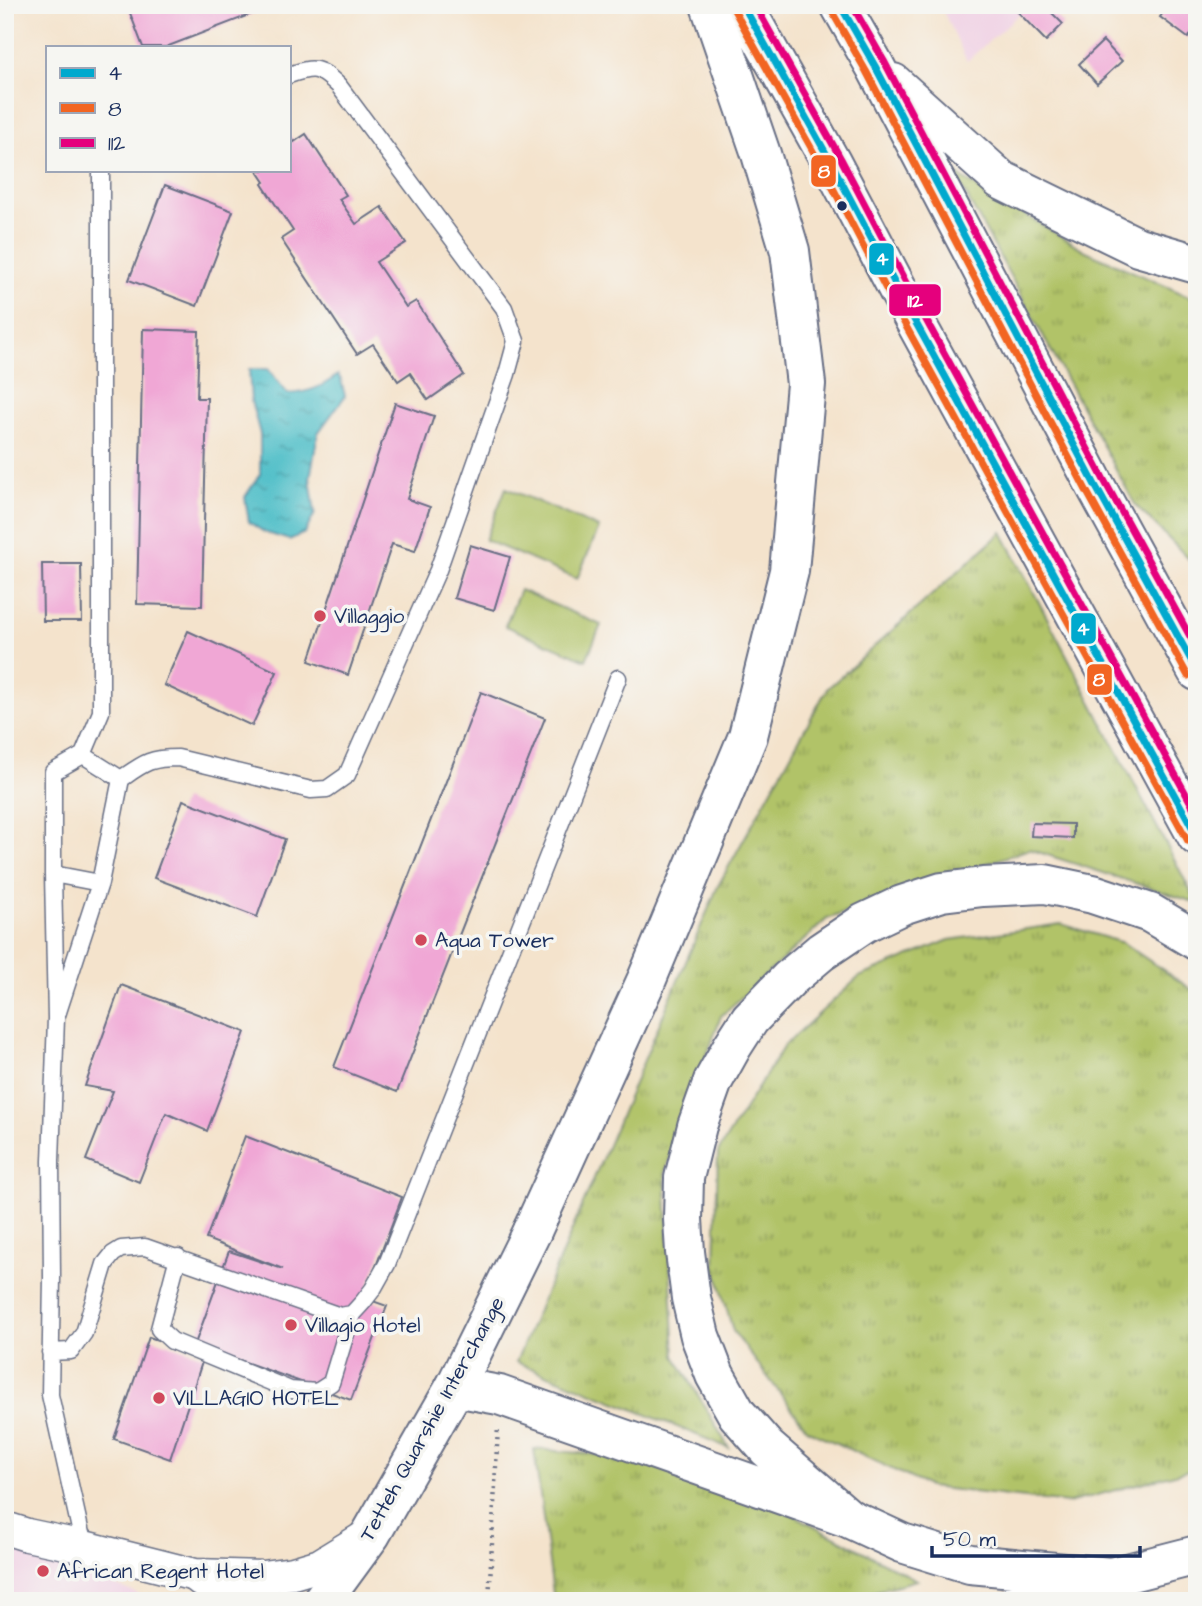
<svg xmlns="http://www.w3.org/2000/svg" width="1202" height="1606" font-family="'Architects Daughter',sans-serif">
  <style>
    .built { fill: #f0d0e4 }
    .grass { fill: url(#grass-tufts); stroke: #667962; stroke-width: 2 }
    .pitch { fill: #b1c367; stroke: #667962; stroke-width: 2 }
    .water { fill: url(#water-ripples); stroke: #367894; stroke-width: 2 }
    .building { fill: #f0a7d5 }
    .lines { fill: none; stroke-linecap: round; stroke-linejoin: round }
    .lane-casing { stroke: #676e84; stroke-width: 19 }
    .street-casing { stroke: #676e84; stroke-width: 35 }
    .secondary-casing { stroke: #676e84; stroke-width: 42 }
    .highway-casing { stroke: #676e84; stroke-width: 42 }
    .path { stroke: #676e84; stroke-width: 4.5; stroke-dasharray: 2 5; stroke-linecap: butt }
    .lane { stroke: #fff; stroke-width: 16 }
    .street { stroke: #fff; stroke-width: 32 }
    .secondary { stroke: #fff; stroke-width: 38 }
    .highway { stroke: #fff; stroke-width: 38 }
    .bus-1-casing { stroke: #f6f6f2; stroke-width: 12 }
    .bus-2-casing { stroke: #f6f6f2; stroke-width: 12 }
    .bus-3-casing { stroke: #f6f6f2; stroke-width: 12 }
    .bus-1 { stroke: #00a9ce; stroke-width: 7 }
    .bus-2 { stroke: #f26522; stroke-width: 7 }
    .bus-3 { stroke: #e5007d; stroke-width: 7 }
    .bus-dot { fill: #1b2f5e; stroke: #f6f6f2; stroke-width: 2.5 }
    .poi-dot { fill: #d1495b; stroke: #f6f6f2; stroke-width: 2.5 }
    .labels { text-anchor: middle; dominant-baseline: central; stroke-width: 7; stroke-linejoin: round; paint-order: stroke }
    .poi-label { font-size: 21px; fill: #1b2f5e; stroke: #f6f6f2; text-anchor: start }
    .street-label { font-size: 21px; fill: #1b2f5e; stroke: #f6f6f2 }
    .line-badge { stroke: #f6f6f2; stroke-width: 2.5 }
    .badge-label { font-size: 19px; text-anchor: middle; font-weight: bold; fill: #fff }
  </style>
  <defs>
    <pattern id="grass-tufts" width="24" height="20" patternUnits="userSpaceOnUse" patternTransform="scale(1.75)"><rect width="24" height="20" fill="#b1c367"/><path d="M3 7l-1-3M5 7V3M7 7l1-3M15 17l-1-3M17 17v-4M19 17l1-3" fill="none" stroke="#8f9f58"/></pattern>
    <pattern id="water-ripples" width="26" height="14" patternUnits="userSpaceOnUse" patternTransform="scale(1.75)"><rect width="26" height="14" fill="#52c0c9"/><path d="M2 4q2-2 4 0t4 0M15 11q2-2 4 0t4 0" fill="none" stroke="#439ca6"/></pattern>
  </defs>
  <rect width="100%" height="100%" fill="#f6f6f2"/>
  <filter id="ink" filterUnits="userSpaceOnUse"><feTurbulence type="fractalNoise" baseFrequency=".0143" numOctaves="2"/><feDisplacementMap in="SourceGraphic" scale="14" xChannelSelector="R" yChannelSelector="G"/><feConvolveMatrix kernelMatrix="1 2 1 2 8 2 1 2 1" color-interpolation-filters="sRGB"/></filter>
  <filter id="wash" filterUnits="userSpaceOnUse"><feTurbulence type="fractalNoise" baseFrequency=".00686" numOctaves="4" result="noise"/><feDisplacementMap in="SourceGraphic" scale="28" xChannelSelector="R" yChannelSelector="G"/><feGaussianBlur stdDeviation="1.57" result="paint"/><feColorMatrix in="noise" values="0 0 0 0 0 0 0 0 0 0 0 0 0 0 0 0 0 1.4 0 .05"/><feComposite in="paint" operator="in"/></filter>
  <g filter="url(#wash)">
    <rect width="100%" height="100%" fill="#f4e3cc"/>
    <path class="built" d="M940,5h89l-62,56z
      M5,1541l150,60h-150z"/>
    <path class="grass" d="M954,173l132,78 111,49v267l-61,-61z
      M1002,532l195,371 -168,-54 -202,70 -106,97 -56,156 10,184 54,92 -213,-86 202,-476 109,-197z
      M1061,924l62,19 74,50v475l-129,35 -138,-16 -122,-57 -75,-99 -18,-64 3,-115 66,-106 75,-69 90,-37z
      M534,1449l90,8 168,57 125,66 -78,21h-285z"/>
    <path class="pitch" d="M506,488l93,40 -22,51 -92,-39z
      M520,590l81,35 -15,35 -81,-34z"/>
    <path class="water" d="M249,369h19l20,25c22,-2 32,-6 50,-19l3,5 4,16 -27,37 -8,45 5,35 -10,20 -16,7 -25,-8 -15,-10 -4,-25 15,-23v-40l-9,-33z"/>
    <g id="blocks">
      <path class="building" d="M127,5h148l-109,42h-23z
        M1011,5h33l19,19 -17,17z
        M1169,5h14l14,11v12l-9,10 -28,-21z
        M1103,41l19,20 -25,23 -18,-20z
        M289,134l5,8 12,-8 40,61 -7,4 17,25 26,-17 24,36 -30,19 30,45 10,-6 48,74 -36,25 -18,-27 -12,8 -25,-37 -16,10 -76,-115 12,-8 -31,-47 3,-2 -8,-12h32z
        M165,185l68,26 -36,95 -68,-26z
        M143,329l56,2 -2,67h10l-5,208 -65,-2z
        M395,403l39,13 -27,83 23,8 -15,44 -23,-7 -44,131 -39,-14z
        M470,545l40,12 -16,53 -40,-12z
        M42,564h39l1,57h-39z
        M188,631l89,41 -25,54 -88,-41z
        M481,692l64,26 -148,374 -63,-25z
        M183,800l102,39 -28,78 -103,-39z
        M1032,823l41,1v14l-42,-2z
        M121,985l124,47 -38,99 -41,-18 -27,69 -53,-22 27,-69 -28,-5z
        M245,1136l157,61 -38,101 23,8 -36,94 -156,-56 34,-93 54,18 -77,-30z
        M149,1337l55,19 -34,103 -56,-20z"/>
    </g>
  </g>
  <g filter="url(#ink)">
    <use href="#blocks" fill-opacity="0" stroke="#676e84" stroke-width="2"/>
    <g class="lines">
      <g class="lane-casing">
        <path id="lane" d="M83,755l18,-43v-542
          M121,779c23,-16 28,-21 57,-21l133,32 16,-1 20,-14 91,-205 69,-196 9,-33 -12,-33 -165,-222c-20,-19 -24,-20 -50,-11
          M53,874l47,9
          M56,1018l-3,-144v-102l30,-17 38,24 -21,104 -44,135 -5,143 1,117 -2,117 34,152
          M178,1257l-19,72 13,12 118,49 27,2 14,-9 21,-69 11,-12 10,-13 14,-25 231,-586
          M50,1352l21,-1 13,-18 21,-69 8,-10 8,-5 24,-2 195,69 12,-2"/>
      </g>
      <g class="street-casing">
        <path id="street" d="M5,1528l22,7 57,12 111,28 67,2 31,-4 27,-8 44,-27
          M195,1575l34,26"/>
      </g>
      <g class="secondary-casing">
        <path id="secondary" d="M322,1601l49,-67 84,-147 77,-156"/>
      </g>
      <g class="highway-casing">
        <path id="highway" d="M743,5l89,159 73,139 292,533
          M840,5l35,61 220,419 102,186
          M893,83l108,97 137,67 59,17
          M532,1231l115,-252 101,-243 41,-165 17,-187 -16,-133 -29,-97 -51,-149
          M455,1387l44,8 349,123 54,25 68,21 140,13
          M848,1518l-81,-70 -30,-34 -22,-39 -15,-39 -9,-38 -6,-46 -2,-33 1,-41 13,-52 16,-45 19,-34 18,-28 39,-40 32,-27 43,-29 38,-18 40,-13 41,-5 62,-3 48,10 57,19 47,28
          M1018,1601l179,-46"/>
      </g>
      <path class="path" d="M489,1601l9,-174"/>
      <use href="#lane" class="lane"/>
      <use href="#street" class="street"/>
      <use href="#secondary" class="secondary"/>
      <use href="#highway" class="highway"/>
      <g class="bus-1-casing">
        <path id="bus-1" d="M743,5l89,159 73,139 292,533
          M840,5l35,61 220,419 102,186"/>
      </g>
      <g class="bus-2-casing">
        <path id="bus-2" d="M734,10l89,159 73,139 292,533
          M831,10l35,61 220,419 102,186"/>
      </g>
      <g class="bus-3-casing">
        <path id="bus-3" d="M755,5l86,154 73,139 283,516
          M852,5l32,56 220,419 93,169"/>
      </g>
      <use href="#bus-1" class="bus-1"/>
      <use href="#bus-2" class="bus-2"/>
      <use href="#bus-3" class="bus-3"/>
    </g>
  </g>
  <circle class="bus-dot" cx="842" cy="206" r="6"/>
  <g class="poi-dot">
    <circle cx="320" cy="616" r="7"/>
    <circle cx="421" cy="940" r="7"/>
    <circle cx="291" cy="1325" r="7"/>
    <circle cx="159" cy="1398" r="7"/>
    <circle cx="43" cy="1571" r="7"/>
  </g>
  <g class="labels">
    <g class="poi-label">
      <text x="334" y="616">Villaggio</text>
      <text x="435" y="940">Aqua Tower</text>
      <text x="305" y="1325">Villagio Hotel</text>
      <text x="173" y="1398">VILLAGIO HOTEL</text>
      <text x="57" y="1571">African Regent Hotel</text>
    </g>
    <g class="street-label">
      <text transform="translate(432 1419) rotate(-61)">Tetteh Quarshie Interchange</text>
    </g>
  </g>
  <g class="line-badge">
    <rect x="810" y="154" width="27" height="34" rx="7" fill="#f26522"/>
    <rect x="868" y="242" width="27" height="34" rx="7" fill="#00a9ce"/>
    <rect x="888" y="283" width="54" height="34" rx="7" fill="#e5007d"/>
    <rect x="1070" y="612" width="27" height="33" rx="7" fill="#00a9ce"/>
    <rect x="1086" y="663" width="27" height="33" rx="7" fill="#f26522"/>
  </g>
  <g class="badge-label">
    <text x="824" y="178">8</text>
    <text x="882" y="265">4</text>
    <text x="915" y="307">112</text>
    <text x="1083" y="635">4</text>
    <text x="1099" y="686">8</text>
  </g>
  <rect width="1202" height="1606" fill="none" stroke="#f6f6f2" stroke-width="28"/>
  <rect x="46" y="46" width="245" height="126" fill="#f6f6f2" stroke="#9ea6b7" stroke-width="2"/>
  <rect x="60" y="68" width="35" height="10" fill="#00a9ce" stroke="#9ea6b7" stroke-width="2"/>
  <text x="108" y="80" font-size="21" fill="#1b2f5e">4</text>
  <rect x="60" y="103" width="35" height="10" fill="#f26522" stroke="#9ea6b7" stroke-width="2"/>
  <text x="108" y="116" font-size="21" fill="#1b2f5e">8</text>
  <rect x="60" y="138" width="35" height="10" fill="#e5007d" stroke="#9ea6b7" stroke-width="2"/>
  <text x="108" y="150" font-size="21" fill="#1b2f5e">112</text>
  <path d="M932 1546v10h208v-10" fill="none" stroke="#1b2f5e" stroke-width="3.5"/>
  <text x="943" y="1546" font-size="21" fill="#1b2f5e" stroke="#f6f6f2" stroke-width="5" paint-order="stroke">50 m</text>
</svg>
